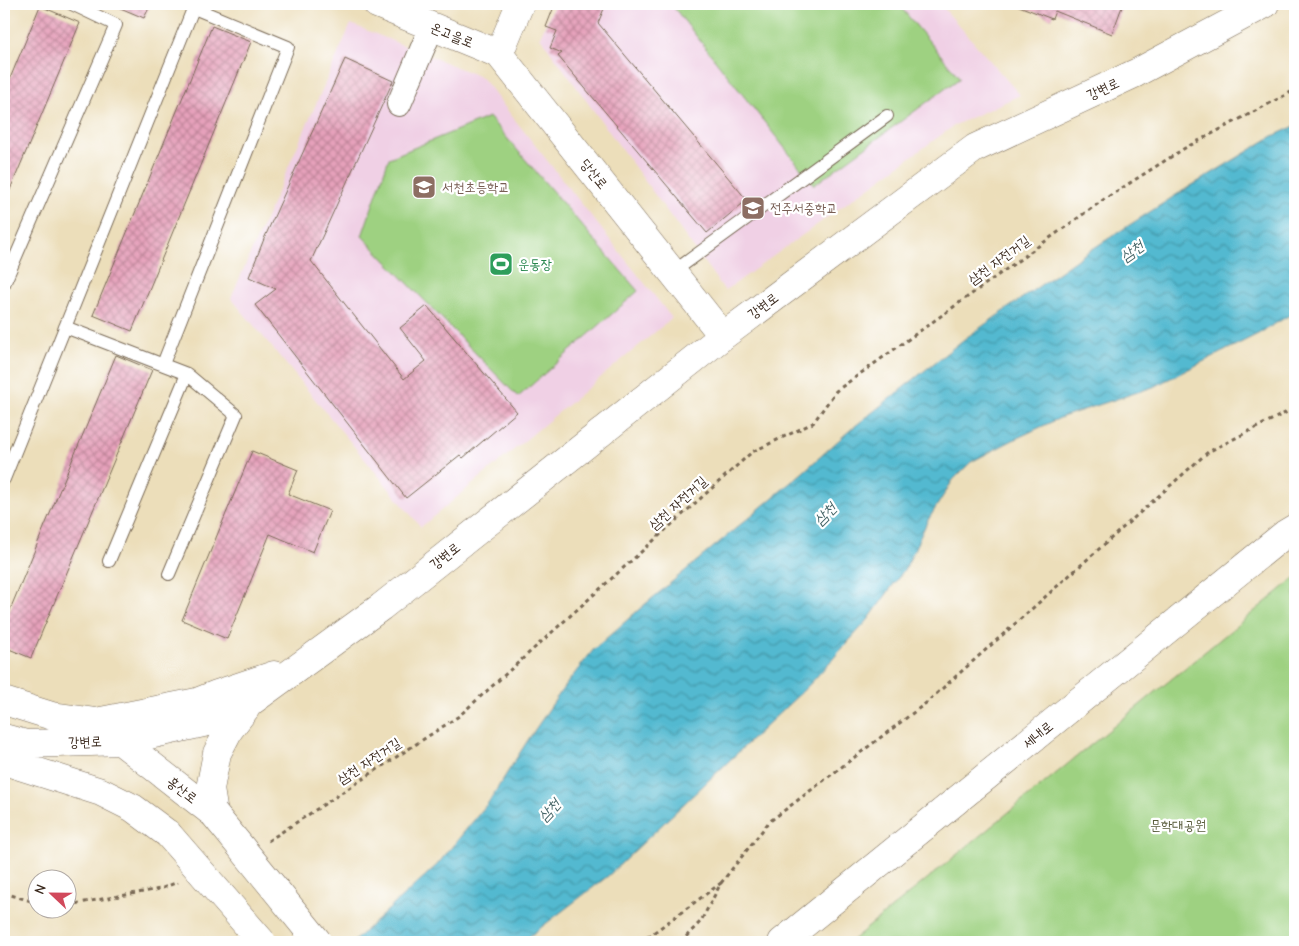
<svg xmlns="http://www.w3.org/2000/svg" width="1299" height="946" font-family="'Comic Neue','Poor Story',sans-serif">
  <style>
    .built { fill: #f0d0e5 }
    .park { fill: #9ed181; stroke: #6c7e50 }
    .water { fill: url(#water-waves); stroke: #467277 }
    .building { fill: url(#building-cross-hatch) }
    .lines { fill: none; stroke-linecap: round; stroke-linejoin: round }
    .lane-casing { stroke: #796955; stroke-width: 14 }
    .street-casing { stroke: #796955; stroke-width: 26 }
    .secondary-casing { stroke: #796955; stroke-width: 29 }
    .path { stroke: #796955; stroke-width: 3; stroke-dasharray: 4 4; stroke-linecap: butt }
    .lane { stroke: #fff; stroke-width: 12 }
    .street { stroke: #fff; stroke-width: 24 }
    .secondary { stroke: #fff; stroke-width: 28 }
    .secondary-bridge-casing { stroke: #796955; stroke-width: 29; stroke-linecap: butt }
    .secondary-bridge { stroke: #fff; stroke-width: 28 }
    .labels { text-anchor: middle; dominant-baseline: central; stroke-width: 4.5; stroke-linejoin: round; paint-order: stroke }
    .street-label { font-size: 14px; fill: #3b2a1e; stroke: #fff }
    .education-label { font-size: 14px; fill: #785e54; stroke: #fff; text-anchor: start }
    .leisure-label { font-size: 14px; fill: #27864d; stroke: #fff; text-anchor: start }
    .park-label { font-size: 14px; fill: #595c3c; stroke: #fff }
    .water-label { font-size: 15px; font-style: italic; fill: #446365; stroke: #fff }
  </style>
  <defs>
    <pattern id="water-waves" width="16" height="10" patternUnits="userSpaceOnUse" patternTransform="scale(1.25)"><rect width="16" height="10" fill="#52b9d0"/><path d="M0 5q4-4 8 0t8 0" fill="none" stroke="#4597a8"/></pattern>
    <pattern id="building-cross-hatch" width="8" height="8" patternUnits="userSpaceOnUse" patternTransform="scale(1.25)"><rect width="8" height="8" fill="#e6a1bb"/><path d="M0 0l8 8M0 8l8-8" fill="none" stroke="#bc8397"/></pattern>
  </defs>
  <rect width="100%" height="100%" fill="#fff"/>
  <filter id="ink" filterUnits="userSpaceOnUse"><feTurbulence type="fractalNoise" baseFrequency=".02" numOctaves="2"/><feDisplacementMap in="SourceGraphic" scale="10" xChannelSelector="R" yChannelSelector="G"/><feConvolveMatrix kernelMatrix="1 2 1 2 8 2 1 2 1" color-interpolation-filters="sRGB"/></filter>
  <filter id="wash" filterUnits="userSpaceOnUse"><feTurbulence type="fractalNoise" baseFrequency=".0096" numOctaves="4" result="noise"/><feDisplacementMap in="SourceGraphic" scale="20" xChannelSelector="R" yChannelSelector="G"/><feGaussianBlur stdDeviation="1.12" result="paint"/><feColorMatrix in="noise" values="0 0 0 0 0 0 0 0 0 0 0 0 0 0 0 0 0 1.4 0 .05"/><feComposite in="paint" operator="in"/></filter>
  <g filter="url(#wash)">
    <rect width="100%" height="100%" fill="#ecdeba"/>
    <path class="built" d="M554,4h386l80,91 -65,30 -230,166 -185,-254z
      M351,24l130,53 191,241 -251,209 -190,-229z"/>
    <path class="park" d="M671,4h227l62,74 -146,107z
      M489,117l149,174 -120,106 -156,-161 27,-78z
      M1295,578v364h-445z"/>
    <path class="water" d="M1295,126v186l-37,22 -105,53 -91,30 -49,23 -42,22 -18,18 -25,40 -22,47 -38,53 -59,65 -201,191 -86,66h-169l84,-77 51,-62 40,-63 36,-53 30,-38 49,-43 159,-133 47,-42 114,-91 120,-85 93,-60 97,-59z"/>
    <g id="blocks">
      <path class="building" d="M111,4h40l-7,14z
        M555,4l3,2 1,-2h47l-8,19 149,177 -40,33 -149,-177 4,-3 -12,-5 7,-17 -11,-4z
        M1014,4h109l-11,30 -57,-23 -3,8z
        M40,6l40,17 -76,181v-111z
        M212,26l39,16 -119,289 -39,-16z
        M345,59l48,22 -82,180 93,118 22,-18 -26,-33 27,-22 90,106 -54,46 -3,-3 -54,43 -151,-193 21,-16 -27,-12 15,-38z
        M116,355l36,15 -121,288 -27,-11v-23z
        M252,451l46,19 -10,24 42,17 -17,41 -43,-18 -43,105 -45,-19z"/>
    </g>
  </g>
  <g filter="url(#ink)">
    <use href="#blocks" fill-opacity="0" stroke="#796955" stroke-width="1"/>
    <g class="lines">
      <g class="lane-casing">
        <path id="lane" d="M673,272l214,-156
          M4,284l112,-259 -44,-21
          M65,327l122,47 -78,187
          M163,364l125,-317 -94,-39
          M4,479l191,-475
          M169,574l67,-159 -49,-41"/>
      </g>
      <g class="street-casing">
        <path id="street" d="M399,104l33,-78"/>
      </g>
      <g class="secondary-casing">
        <path id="secondary" d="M377,4l122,50
          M520,4l-21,50 224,282
          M4,701l48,15 44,6 118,92
          M96,722l101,-20 20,-8 57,-19
          M4,738l22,6 96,-3 99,-22 31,-18 129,-94 342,-271 252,-188 161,-75 129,-69
          M4,761l97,31 32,16 35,26
          M214,814l-4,-25 7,-36 12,-23 17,-22
          M782,942l503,-408 10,-6"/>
      </g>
      <path class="path" d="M268,841l191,-125 293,-264 61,-29 23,-32 267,-191 82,-52 110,-58
        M721,883l48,-61 157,-119 282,-251 87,-44
        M4,893l34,10
        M68,905l92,-16 18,-7
        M641,942l80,-59 -20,38 -20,21"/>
      <use href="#lane" class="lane"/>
      <use href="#street" class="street"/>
      <use href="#secondary" class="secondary"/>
      <g class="secondary-bridge-casing">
        <path id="secondary-bridge" d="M214,814l104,128
          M168,834l94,108"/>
      </g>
      <use href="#secondary-bridge" class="secondary-bridge"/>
    </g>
  </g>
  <defs>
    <g id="school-square" transform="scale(1.25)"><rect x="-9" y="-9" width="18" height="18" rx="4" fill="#8d6e63" stroke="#fff"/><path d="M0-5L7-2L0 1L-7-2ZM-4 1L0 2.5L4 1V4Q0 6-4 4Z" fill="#fff"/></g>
    <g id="stadium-square" transform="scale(1.25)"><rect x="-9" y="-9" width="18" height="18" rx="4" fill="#2e9e5b" stroke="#fff"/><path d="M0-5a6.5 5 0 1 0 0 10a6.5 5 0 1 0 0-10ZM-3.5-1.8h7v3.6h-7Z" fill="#fff"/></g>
  </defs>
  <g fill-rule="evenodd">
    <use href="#school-square" x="424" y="187"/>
    <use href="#school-square" x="753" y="208"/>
    <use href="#stadium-square" x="501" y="264"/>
  </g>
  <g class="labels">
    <g class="street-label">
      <text transform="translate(452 35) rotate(22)">온고을로</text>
      <text transform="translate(1103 89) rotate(-25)">강변로</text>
      <text transform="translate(594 174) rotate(51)">당산로</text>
      <text transform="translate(999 260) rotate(-36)">삼천 자전거길</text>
      <text transform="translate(763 306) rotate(-37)">강변로</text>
      <text transform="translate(678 503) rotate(-42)">삼천 자전거길</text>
      <text transform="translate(445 556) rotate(-38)">강변로</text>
      <text transform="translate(1038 735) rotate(-39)">세내로</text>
      <text transform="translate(85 742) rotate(-2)">강변로</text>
      <text transform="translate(369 761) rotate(-33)">삼천 자전거길</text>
      <text transform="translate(182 790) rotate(38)">홍산로</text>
    </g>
    <g class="education-label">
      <text x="442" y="187">서천초등학교</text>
      <text x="770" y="208">전주서중학교</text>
    </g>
    <g class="leisure-label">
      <text x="518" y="264">운동장</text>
    </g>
    <g class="park-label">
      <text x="1178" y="825">문학대공원</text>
    </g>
    <g class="water-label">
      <text transform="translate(1132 251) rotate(-35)">삼천</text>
      <text transform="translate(825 514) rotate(-45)">삼천</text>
      <text transform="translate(549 810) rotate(-47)">삼천</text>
    </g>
  </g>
  <rect width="1299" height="946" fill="none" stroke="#fff" stroke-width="20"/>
  <g transform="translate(52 894) rotate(292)"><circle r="24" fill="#ffffff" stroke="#b1aaa5"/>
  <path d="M0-4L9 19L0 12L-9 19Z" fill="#d1495b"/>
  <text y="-8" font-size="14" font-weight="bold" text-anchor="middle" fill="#3b2a1e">N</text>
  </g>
</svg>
